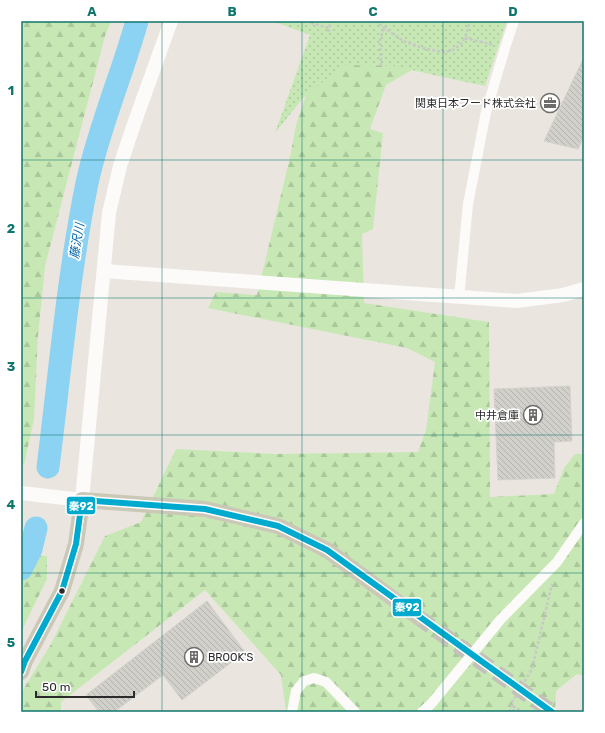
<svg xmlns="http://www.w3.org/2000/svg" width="605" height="733" font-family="Rubik,'Noto Sans JP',sans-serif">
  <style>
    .forest { fill: url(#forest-firs) }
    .park { fill: url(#park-dots) }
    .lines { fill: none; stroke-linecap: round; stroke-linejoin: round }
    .river { stroke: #8cd2f2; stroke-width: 23 }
    .building { fill: url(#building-back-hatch); stroke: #d5d2cc }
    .primary-tunnel { stroke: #c4c1bb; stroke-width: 16; stroke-dasharray: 16 8; stroke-linecap: butt }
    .path { stroke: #c8c8c7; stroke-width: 2.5; stroke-dasharray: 3 2; stroke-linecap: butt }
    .street { stroke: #fcfbfa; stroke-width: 10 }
    .secondary { stroke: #fcfbfa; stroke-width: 14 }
    .primary { stroke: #cbc8b8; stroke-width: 16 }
    .bus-1-casing { stroke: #fff; stroke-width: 9 }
    .bus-1 { stroke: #00a9ce; stroke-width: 6 }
    .grid { fill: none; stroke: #0f766e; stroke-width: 1; stroke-opacity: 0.55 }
    .bus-dot { fill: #2b2b2b; stroke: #fff; stroke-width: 1.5 }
    .labels { text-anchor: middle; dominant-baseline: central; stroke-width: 3.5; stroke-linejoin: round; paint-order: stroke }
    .poi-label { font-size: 11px; fill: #2b2b2b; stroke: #fff; text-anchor: end }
    .water-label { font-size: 12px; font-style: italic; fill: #0065a9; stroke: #fff }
    .line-badge { stroke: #fff; stroke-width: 1.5 }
    .badge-label { font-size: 11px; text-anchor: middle; font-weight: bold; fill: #fff }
    .neatline { fill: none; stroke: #0f766e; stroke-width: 1.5 }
    .grid-label { font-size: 13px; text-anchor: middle; font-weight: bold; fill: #0f766e }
  </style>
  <defs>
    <pattern id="forest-firs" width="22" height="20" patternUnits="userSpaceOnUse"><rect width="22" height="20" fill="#c7e8b5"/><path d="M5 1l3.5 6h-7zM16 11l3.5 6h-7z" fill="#abc79c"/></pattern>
    <pattern id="park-dots" width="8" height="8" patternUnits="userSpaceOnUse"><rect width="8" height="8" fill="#c7e8b5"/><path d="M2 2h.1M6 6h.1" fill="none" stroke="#abc79c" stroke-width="1.8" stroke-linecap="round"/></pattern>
    <pattern id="building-back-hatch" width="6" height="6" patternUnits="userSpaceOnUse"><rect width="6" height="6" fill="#d2d0cb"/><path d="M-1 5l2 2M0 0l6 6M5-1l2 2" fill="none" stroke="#b4b3ae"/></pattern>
  </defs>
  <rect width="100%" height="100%" fill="#eae6df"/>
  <path class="forest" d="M21,21h90l-6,15 -60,230 -7,70 -4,83 -10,46 -3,-1z
    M358,35l117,49 -63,-14 -26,15 -16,44 13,4 -10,96 -11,5 2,69 125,19 1,175 64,-3 10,-26 11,-14h9v222l-7,-2 -21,17 -1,21h-269l-5,-37 -76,-85 -144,112v10h-39l-1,-19 30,-49 54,-108 36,-14 35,-73 100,5 142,-2 8,-22 9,-68 -28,-14 -199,-40 8,-16 41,3 33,-138 6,-32 23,-69z
    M21,555l26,1v23l-26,53z"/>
  <path class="park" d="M272,21h235l-22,65 -90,-20 -52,-1 -40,33 -28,35 35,-98z"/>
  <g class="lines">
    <path class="river" d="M48,467c12,-95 20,-191 39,-284 12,-56 35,-108 50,-162
      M21,569l10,-20 5,-21"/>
  </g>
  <path class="building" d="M584,57v79l-6,13 -34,-8z
    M570,386l2,55 -18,1 1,36 -57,2 -4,-91z
    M207,601l38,51 -63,48 -19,-25 -49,37h-15l-13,-17z"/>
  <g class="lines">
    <path class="primary-tunnel" d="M418,617l134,95"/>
    <path class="path" d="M375,21l28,20 23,8 19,3 8,-2 7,-5 5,-7 5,-17
      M311,23l18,5
      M328,32l3,-11
      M465,38l29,7
      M381,66l-1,-26 4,-12
      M513,706l10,6
      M509,712l3,-6
      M514,712l-3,-8 21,-35 20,-85"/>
    <path class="street" d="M459,298l9,-94 18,-92 19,-64 9,-27
      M292,712l4,-21 8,-10 10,-3 12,4 29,30
      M422,712l9,-8 70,-85 56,-57 27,-39"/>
    <path class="secondary" d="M104,271l413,30 46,-6 21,-6
      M21,493l61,7 27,-287 11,-47 14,-42 37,-103"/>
    <path class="primary" d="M21,672l4,-11 37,-70 14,-47 6,-44 123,9 73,17 49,24 91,67"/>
    <g class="bus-1-casing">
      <path id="bus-1" d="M21,672l4,-11 37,-70 14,-47 6,-44 123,9 73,17 49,24 225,162"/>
    </g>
    <use href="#bus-1" class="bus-1"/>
  </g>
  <path class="grid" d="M162,21v691M302,21v691M443,21v691M21,160h563M21,298h563M21,435h563M21,573h563"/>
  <defs>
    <g id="office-ring" transform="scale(1)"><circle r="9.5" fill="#fff" stroke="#6e6c6a" stroke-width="1.5"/><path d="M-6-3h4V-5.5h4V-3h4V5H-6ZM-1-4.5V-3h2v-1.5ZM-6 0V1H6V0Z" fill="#6e6c6a"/></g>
    <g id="building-ring" transform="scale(1)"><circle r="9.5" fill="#fff" stroke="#6e6c6a" stroke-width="1.5"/><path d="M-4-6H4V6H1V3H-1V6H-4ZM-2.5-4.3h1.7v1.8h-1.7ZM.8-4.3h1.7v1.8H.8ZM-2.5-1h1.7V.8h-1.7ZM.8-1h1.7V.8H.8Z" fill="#6e6c6a"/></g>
  </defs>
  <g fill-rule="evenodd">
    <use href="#office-ring" x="550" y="103"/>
    <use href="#building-ring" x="533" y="415"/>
    <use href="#building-ring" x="194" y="657"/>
  </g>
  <circle class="bus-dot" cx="62" cy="591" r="3.5"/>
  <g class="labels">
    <g class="poi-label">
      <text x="536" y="103">関東日本フード株式会社</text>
      <text x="519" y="415">中井倉庫</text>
      <text x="208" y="657" text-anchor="start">BROOK'S</text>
    </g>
    <g class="water-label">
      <text transform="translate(77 241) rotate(-81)">藤沢川</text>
    </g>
  </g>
  <g class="line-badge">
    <rect x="66" y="496" width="30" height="19" rx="4" fill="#00a9ce"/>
    <rect x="392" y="598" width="30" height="19" rx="4" fill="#00a9ce"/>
  </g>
  <g class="badge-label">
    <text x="81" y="510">秦92</text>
    <text x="407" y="611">秦92</text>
  </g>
  <rect width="605" height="733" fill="none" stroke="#ffffff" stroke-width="44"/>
  <path d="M36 691v6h98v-6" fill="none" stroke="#2b2b2b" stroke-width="2"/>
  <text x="42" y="691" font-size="12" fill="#2b2b2b" stroke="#ffffff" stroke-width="3" paint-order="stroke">50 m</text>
  <rect x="22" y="22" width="561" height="689" class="neatline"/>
  <g class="grid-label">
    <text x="92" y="16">A</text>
    <text x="232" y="16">B</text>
    <text x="373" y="16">C</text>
    <text x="513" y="16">D</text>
    <text x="11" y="95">1</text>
    <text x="11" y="233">2</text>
    <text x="11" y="371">3</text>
    <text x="11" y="509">4</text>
    <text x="11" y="647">5</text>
  </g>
</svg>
